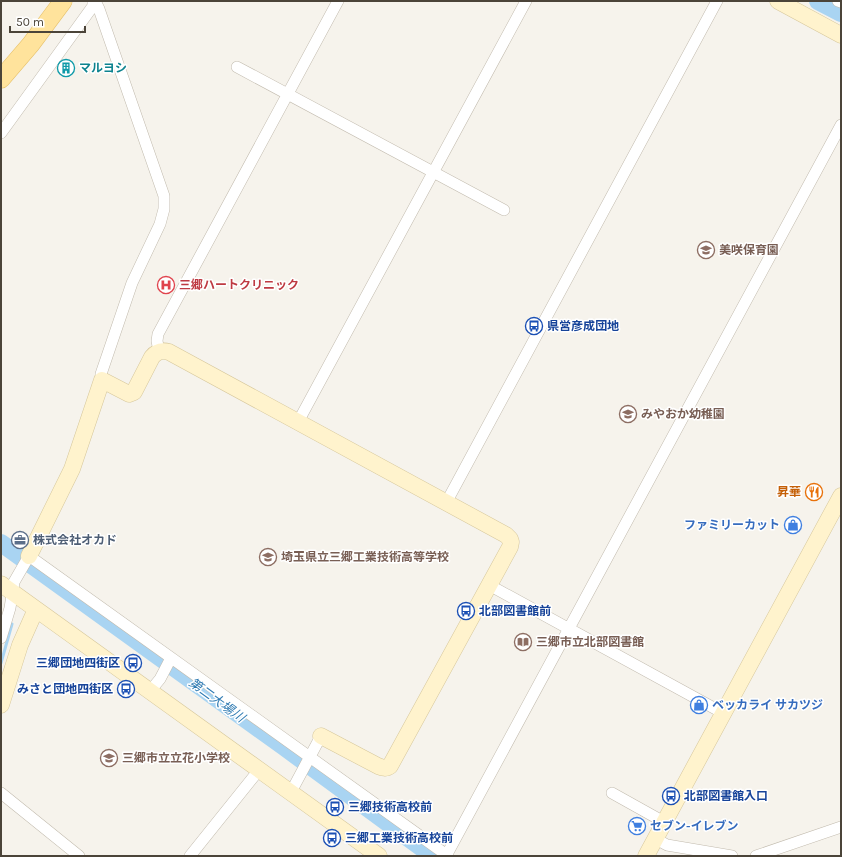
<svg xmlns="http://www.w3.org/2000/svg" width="842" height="857" font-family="Karla,'Noto Sans JP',sans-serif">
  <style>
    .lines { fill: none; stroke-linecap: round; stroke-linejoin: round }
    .stream { stroke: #a9d4f2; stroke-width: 3 }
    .river { stroke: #a9d4f2; stroke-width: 18 }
    .street-casing { stroke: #c2bbae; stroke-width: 12 }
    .secondary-casing { stroke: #d6c79b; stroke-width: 17 }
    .primary-casing { stroke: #e6c16a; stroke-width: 19 }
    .street { stroke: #fff; stroke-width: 11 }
    .secondary { stroke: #fff3cd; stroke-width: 16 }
    .primary { stroke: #ffe39c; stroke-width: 18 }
    .labels { text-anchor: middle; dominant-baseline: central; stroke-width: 3; stroke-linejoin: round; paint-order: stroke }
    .culture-label { font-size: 12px; font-weight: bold; fill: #0d838f; stroke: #fff; text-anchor: start }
    .education-label { font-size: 12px; font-weight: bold; fill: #785e54; stroke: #fff; text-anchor: start }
    .health-label { font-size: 12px; font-weight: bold; fill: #be3a42; stroke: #fff; text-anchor: start }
    .transit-label { font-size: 12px; font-weight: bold; fill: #164399; stroke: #fff; text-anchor: start }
    .food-label { font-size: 12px; font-weight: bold; fill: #c56008; stroke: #fff; text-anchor: end }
    .shop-label { font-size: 12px; font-weight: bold; fill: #366cbe; stroke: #fff; text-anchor: start }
    .service-label { font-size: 12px; font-weight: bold; fill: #4e5e75; stroke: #fff; text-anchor: start }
    .water-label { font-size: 13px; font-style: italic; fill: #2e7ab2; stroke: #fff }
  </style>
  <rect width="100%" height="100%" fill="#f6f3ec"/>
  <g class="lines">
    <path class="stream" d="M36,576l2,-7
      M1,663l11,-39"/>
    <path class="river" d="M818,1l23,12
      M1,543l282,203 150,110"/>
    <g class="street-casing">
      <path id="street" d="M838,1l3,1
        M93,2l3,1 3,6 65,187v13l-4,15 -28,59 -31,91 1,6
        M237,67l267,143
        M1,133l92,-127v-5
        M159,351l-2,-10 1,-7 180,-333
        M298,422l228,-421
        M446,503l271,-502
        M489,585l234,128
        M1,638l9,-30 4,-26 15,-26 419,300
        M150,691l10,-12 11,-21
        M291,792l30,-56
        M1,793l78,63
        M612,793l52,29
        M656,839l11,6 65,11
        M190,856l69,-86
        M446,856l395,-731
        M756,856l85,-29"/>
    </g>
    <g class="secondary-casing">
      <path id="secondary" d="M778,1l63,34
        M29,556l43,-87 30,-89 27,14 5,-2 18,-35c5,-6 10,-7 17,-5l337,183 4,4 1,3 -1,5 -120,219c-4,3 -7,2 -12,0l-57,-30
        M1,584l378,272
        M1,705l19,-60 16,-36
        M646,856l195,-360"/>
    </g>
    <g class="primary-casing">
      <path id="primary" d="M1,79l30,-35 32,-43"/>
    </g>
    <use href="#street" class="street"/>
    <use href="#secondary" class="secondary"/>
    <use href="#primary" class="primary"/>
  </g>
  <defs>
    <g id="building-ring" transform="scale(0.9)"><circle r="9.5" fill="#fff" stroke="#0f9aa8" stroke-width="1.5"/><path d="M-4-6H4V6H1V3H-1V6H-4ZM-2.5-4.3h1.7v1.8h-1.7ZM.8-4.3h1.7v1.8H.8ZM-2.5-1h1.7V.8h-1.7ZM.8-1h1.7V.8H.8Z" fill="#0f9aa8"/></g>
    <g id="school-ring" transform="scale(0.9)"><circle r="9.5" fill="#fff" stroke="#8d6e63" stroke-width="1.5"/><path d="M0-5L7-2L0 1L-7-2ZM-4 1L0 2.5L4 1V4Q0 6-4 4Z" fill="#8d6e63"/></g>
    <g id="hospital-ring" transform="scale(0.9)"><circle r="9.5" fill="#fff" stroke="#e0444e" stroke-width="1.5"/><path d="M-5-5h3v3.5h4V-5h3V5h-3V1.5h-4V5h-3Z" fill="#e0444e"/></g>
    <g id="bus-ring" transform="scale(0.9)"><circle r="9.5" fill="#fff" stroke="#1a4fb4" stroke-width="1.5"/><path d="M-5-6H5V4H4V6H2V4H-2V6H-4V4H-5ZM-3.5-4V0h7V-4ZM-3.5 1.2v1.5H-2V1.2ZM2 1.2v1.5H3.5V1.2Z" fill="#1a4fb4"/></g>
    <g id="restaurant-ring" transform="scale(0.9)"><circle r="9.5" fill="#fff" stroke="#e8710a" stroke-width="1.5"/><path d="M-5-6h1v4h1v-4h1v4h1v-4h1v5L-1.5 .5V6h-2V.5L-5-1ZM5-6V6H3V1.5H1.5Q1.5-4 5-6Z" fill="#e8710a"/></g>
    <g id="shop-ring" transform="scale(0.9)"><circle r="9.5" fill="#fff" stroke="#3f7fe0" stroke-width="1.5"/><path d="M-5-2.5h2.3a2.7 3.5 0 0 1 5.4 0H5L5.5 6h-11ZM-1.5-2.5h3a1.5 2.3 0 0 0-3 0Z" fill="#3f7fe0"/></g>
    <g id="office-ring" transform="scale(0.9)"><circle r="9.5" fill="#fff" stroke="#5c6f8a" stroke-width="1.5"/><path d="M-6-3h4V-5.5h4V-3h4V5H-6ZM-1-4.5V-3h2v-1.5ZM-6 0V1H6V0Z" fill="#5c6f8a"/></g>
    <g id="library-ring" transform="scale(0.9)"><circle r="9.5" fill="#fff" stroke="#8d6e63" stroke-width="1.5"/><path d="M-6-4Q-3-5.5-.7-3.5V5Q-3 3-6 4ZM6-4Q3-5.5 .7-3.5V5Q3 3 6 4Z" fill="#8d6e63"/></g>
    <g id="supermarket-ring" transform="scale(0.9)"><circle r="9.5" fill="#fff" stroke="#3f7fe0" stroke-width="1.5"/><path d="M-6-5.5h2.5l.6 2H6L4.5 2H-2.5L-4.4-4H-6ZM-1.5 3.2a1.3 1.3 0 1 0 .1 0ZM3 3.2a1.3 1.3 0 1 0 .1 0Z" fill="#3f7fe0"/></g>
  </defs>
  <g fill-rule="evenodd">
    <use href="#building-ring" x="66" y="68"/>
    <use href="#school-ring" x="706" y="250"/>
    <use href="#hospital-ring" x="166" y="285"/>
    <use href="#bus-ring" x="534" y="326"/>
    <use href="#school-ring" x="628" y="414"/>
    <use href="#restaurant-ring" x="814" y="492"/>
    <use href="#shop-ring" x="793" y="525"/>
    <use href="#office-ring" x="20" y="540"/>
    <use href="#school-ring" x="268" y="557"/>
    <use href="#bus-ring" x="466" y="611"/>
    <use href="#library-ring" x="523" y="642"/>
    <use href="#bus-ring" x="133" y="663"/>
    <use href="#bus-ring" x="126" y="689"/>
    <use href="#shop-ring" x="699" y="705"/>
    <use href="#school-ring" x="109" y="758"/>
    <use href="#bus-ring" x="671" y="796"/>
    <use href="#bus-ring" x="335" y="807"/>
    <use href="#supermarket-ring" x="637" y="826"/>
    <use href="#bus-ring" x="332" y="838"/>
  </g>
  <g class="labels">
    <g class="culture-label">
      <text x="79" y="68">マルヨシ</text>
    </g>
    <g class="education-label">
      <text x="719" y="250">美咲保育園</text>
      <text x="641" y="414">みやおか幼稚園</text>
      <text x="281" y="557">埼玉県立三郷工業技術高等学校</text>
      <text x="536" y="642">三郷市立北部図書館</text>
      <text x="122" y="758">三郷市立立花小学校</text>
    </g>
    <g class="health-label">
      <text x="179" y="285">三郷ハートクリニック</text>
    </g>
    <g class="transit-label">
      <text x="547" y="326">県営彦成団地</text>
      <text x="479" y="611">北部図書館前</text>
      <text x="120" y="663" text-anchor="end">三郷団地四街区</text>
      <text x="113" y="689" text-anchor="end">みさと団地四街区</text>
      <text x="684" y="796">北部図書館入口</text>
      <text x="348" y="807">三郷技術高校前</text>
      <text x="345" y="838">三郷工業技術高校前</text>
    </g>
    <g class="food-label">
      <text x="801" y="492">昇華</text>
    </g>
    <g class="shop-label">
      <text x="780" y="525" text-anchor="end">ファミリーカット</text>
      <text x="712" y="705">ベッカライ サカツジ</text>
      <text x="650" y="826">セブン-イレブン</text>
    </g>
    <g class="service-label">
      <text x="33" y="540">株式会社オカド</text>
    </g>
    <g class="water-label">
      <text transform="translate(217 700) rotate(36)">第二大場川</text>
    </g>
  </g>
  <rect width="842" height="857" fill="none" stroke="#4b4439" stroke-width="4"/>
  <path d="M10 26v6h75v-6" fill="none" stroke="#4b4439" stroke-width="2"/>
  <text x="16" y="26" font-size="12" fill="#4b4439" stroke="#ffffff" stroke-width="3" paint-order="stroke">50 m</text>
</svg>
